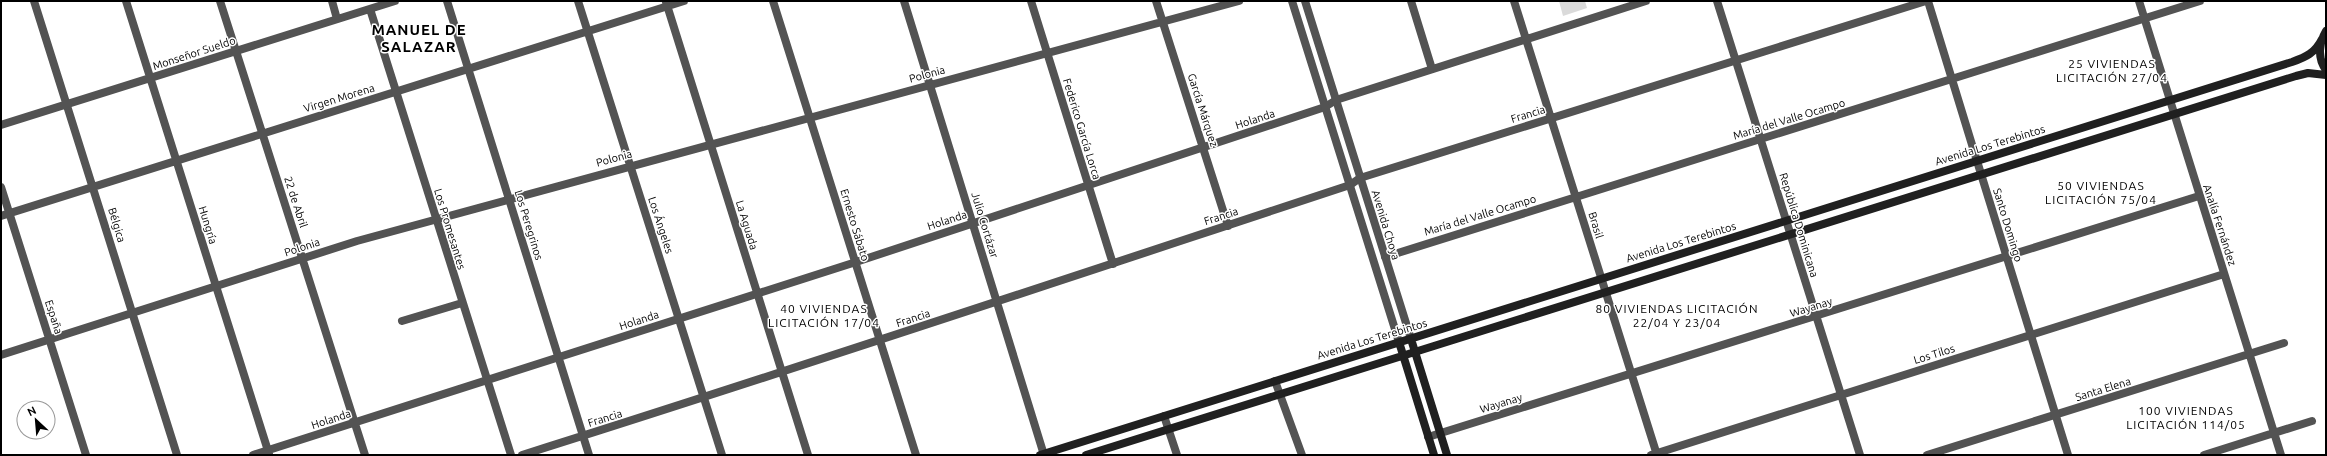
<svg xmlns="http://www.w3.org/2000/svg" width="2327" height="456" font-family="Ubuntu,sans-serif">
  <style>
    .green { fill: #dadada }
    .lines { fill: none; stroke-linecap: round; stroke-linejoin: round }
    .minor { stroke: #535353; stroke-width: 8 }
    .tertiary { stroke: #535353; stroke-width: 8 }
    .secondary { stroke: #202020; stroke-width: 8 }
    .labels { text-anchor: middle; dominant-baseline: central; stroke-width: 3; stroke-linejoin: round; paint-order: stroke }
    .street-label { font-size: 11px; fill: #000; stroke: #fff }
    .neighbourhood-label { font-size: 12px; letter-spacing: 1px; fill: #000; stroke: #fff }
    .district-label { font-size: 15px; font-weight: bold; letter-spacing: 1px; fill: #000; stroke: #fff }
  </style>
  <rect width="100%" height="100%" fill="#fff"/>
  <path class="green" d="M1559,1h26l2,7 -24,8z"/>
  <g class="lines">
    <path class="minor" d="M34,1l143,454
      M126,1l143,453
      M220,1l145,454
      M332,1l5,18
      M447,1l142,454
      M578,1l144,454
      M773,1l143,454
      M904,1l140,454
      M1031,1l82,263
      M1156,1l72,225
      M1411,1l21,68
      M1514,1l143,454
      M1717,1l143,454
      M1928,1l49,160
      M2139,1l142,454
      M666,2l142,453
      M370,9l141,446
      M1,125l394,-124
      M1,187l85,268
      M1,216l683,-215
      M1385,257l815,-256
      M402,321l60,-18
      M1,355l356,-114 882,-240
      M1275,381l27,74
      M1164,416l13,39
      M1428,437l771,-241
      M253,455l603,-193 469,-155 11,-7 310,-99
      M522,455c277,-87 552,-179 828,-270l10,-7 566,-177
      M1651,455l573,-181
      M1927,455l357,-112
      M2204,455l108,-34"/>
    <path class="tertiary" d="M1292,1l107,341
      M1305,1l106,338
      M1977,161l91,294"/>
    <path class="secondary" d="M2326,31c-7,12 -9,27 0,39
      M1411,339l36,116
      M1399,342l35,113
      M1040,455l1252,-393c14,-5 23,-9 30,-23
      M1086,455l1210,-379 12,-3 18,2"/>
  </g>
  <g class="labels">
    <g class="street-label">
      <text transform="translate(194 53) rotate(-18)">Monseñor Sueldo</text>
      <text transform="translate(927 74) rotate(-15)">Polonia</text>
      <text transform="translate(339 98) rotate(-17)">Virgen Morena</text>
      <text transform="translate(1203 110) rotate(72)">García Márquez</text>
      <text transform="translate(1528 114) rotate(-17)">Francia</text>
      <text transform="translate(1255 119) rotate(-18)">Holanda</text>
      <text transform="translate(1789 119) rotate(-17)">María del Valle Ocampo</text>
      <text transform="translate(1082 129) rotate(73)">Federico García Lorca</text>
      <text transform="translate(1990 145) rotate(-17)">Avenida Los Terebintos</text>
      <text transform="translate(614 158) rotate(-15)">Polonia</text>
      <text transform="translate(296 202) rotate(72)">22 de Abril</text>
      <text transform="translate(1480 215) rotate(-17)">María del Valle Ocampo</text>
      <text transform="translate(1221 216) rotate(-18)">Francia</text>
      <text transform="translate(947 220) rotate(-18)">Holanda</text>
      <text transform="translate(117 225) rotate(73)">Bélgica</text>
      <text transform="translate(208 225) rotate(73)">Hungría</text>
      <text transform="translate(529 225) rotate(73)">Los Peregrinos</text>
      <text transform="translate(661 225) rotate(72)">Los Ángeles</text>
      <text transform="translate(747 225) rotate(73)">La Aguada</text>
      <text transform="translate(855 225) rotate(73)">Ernesto Sábato</text>
      <text transform="translate(985 225) rotate(73)">Julio Cortázar</text>
      <text transform="translate(1386 225) rotate(73)">Avenida Choya</text>
      <text transform="translate(1596 225) rotate(73)">Brasil</text>
      <text transform="translate(1799 225) rotate(73)">República Dominicana</text>
      <text transform="translate(2008 225) rotate(73)">Santo Domingo</text>
      <text transform="translate(2220 225) rotate(72)">Analía Fernández</text>
      <text transform="translate(450 229) rotate(73)">Los Promesantes</text>
      <text transform="translate(1681 242) rotate(-17)">Avenida Los Terebintos</text>
      <text transform="translate(302 247) rotate(-18)">Polonia</text>
      <text transform="translate(1811 307) rotate(-17)">Wayanay</text>
      <text transform="translate(54 317) rotate(72)">España</text>
      <text transform="translate(913 318) rotate(-18)">Francia</text>
      <text transform="translate(639 320) rotate(-18)">Holanda</text>
      <text transform="translate(1372 339) rotate(-17)">Avenida Los Terebintos</text>
      <text transform="translate(1934 354) rotate(-17)">Los Tilos</text>
      <text transform="translate(2103 389) rotate(-17)">Santa Elena</text>
      <text transform="translate(1501 403) rotate(-17)">Wayanay</text>
      <text transform="translate(605 418) rotate(-17)">Francia</text>
      <text transform="translate(331 419) rotate(-18)">Holanda</text>
    </g>
    <g class="neighbourhood-label">
      <text x="2112" y="63">25 VIVIENDAS<tspan x="2112" dy="14">LICITACIÓN 27/04</tspan></text>
      <text x="2101" y="185">50 VIVIENDAS<tspan x="2101" dy="14">LICITACIÓN 75/04</tspan></text>
      <text x="824" y="308">40 VIVIENDAS<tspan x="824" dy="14">LICITACIÓN 17/04</tspan></text>
      <text x="1677" y="308">80 VIVIENDAS LICITACIÓN<tspan x="1677" dy="14">22/04 Y 23/04</tspan></text>
      <text x="2186" y="410">100 VIVIENDAS<tspan x="2186" dy="14">LICITACIÓN 114/05</tspan></text>
    </g>
    <g class="district-label">
      <text x="419" y="29">MANUEL DE<tspan x="419" dy="17">SALAZAR</tspan></text>
    </g>
  </g>
  <rect width="2327" height="456" fill="none" stroke="#000000" stroke-width="4"/>
  <g transform="translate(36 420) rotate(334)"><circle r="19" fill="#ffffff" stroke="#999999"/>
  <path d="M0-3L7 15L0 10L-7 15Z" fill="#000000"/>
  <text y="-6" font-size="11" font-weight="bold" text-anchor="middle" fill="#000000">N</text>
  </g>
</svg>
